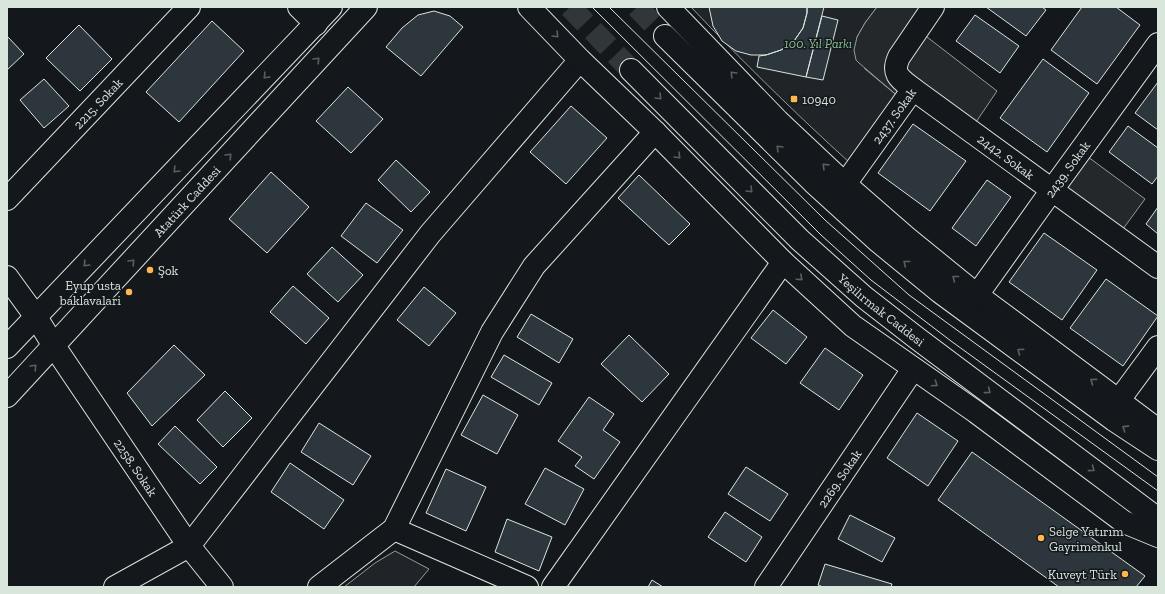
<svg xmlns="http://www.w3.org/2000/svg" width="1165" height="594" font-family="'Zilla Slab',serif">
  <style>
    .green { fill: #202428; stroke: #939e99 }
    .parking { fill: #24282b; stroke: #939e99 }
    .building { fill: #2c363c; stroke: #d8e6dc }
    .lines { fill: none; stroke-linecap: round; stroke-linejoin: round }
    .major-tunnel { stroke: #313739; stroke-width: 22; stroke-dasharray: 22 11; stroke-linecap: butt }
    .minor-casing { stroke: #d8e6dc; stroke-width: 24 }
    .major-casing { stroke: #d8e6dc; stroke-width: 24 }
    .minor { stroke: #14181c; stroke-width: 22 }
    .major { stroke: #14181c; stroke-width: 22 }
    .tram { stroke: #d8e6dc; stroke-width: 1 }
    .oneway { stroke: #59605f }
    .poi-dot { fill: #ffb74d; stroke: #14181c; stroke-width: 1.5 }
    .labels { text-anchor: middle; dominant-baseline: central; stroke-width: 3; stroke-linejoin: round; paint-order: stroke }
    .park-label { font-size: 13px; font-style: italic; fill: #8ac095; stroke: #14181c }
    .poi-label { font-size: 13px; fill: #d8e6dc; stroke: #14181c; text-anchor: start }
    .street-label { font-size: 13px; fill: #d8e6dc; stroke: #14181c }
  </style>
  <rect width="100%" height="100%" fill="#14181c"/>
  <path class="green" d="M691,7h186l-12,16 -8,14 8,32 35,29 -50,65c-55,-50 -108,-102 -159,-156z
    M395,551l34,18 -15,18h-70l31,-24z"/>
  <path class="parking" d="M877,7h56l-15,23 79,61 -27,40 -57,-42 -13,9 -41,-35 -3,-3 -2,-10 3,-13 8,-14z
    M1080,151l65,48 -28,38 -65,-47z"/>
  <path class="building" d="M709,7h98v6l-4,15 -9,13 -13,9 -15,5h-15l-15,-4 -14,-10 -9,-15z
    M807,7h17l-18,70 -49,-10 2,-11 7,-1 15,-5 13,-9 9,-13 4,-15z
    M986,7h56l4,3 -20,26z
    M1082,7h34l24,18 -43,59 -46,-34z
    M434,11l16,5 13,11 -42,49 -35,-29 16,-19 16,-13z
    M975,15l44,31 -19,27 -44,-32z
    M822,16l16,4 -15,60 -17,-3z
    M212,21l32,30 -65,71 -33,-30z
    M79,25l33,34 -32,32 -34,-33z
    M7,36l17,18 -17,16z
    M1043,59l46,34 -42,59 -47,-34z
    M44,79l25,27 -25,22 -24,-28z
    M1158,82v48l-23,-17z
    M348,87l35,32 -32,34 -35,-32z
    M571,106l36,32 -41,46 -36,-32z
    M913,124l53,37 -36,50 -52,-38z
    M1128,126l30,22v28l-6,8 -43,-32z
    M396,160l34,32 -19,20 -33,-32z
    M271,172l38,35 -42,46 -38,-34z
    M639,175l51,49 -21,21 -51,-47z
    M987,180l24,17 -35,49 -24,-18z
    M366,203l37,27 -26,33 -36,-27z
    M1158,207v27l-12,-10z
    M1044,233l53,37 -35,50 -53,-38z
    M332,247l31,28 -25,27 -31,-28z
    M1106,279l52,37 -35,50 -53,-38z
    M293,286l36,32 -23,26 -36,-32z
    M424,287l32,26 -27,33 -32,-26z
    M773,310l34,27 -21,27 -35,-26z
    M531,314l42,25 -14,24 -42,-26z
    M629,335l40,39 -27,28 -41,-38z
    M174,345l31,30 -53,51 -25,-33z
    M825,348l38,27 -24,35 -39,-27z
    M504,355l48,28 -13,22 -48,-28z
    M225,391l27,27 -29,29 -26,-27z
    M483,395l35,20 -21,39 -36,-19z
    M589,397l25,17 -11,16 17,12 -26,37 -19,-13 7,-9 -24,-16z
    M917,413l41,28 -30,45 -41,-28z
    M319,423l52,33 -18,29 -52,-33z
    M175,426l42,41 -17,17 -42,-40z
    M972,452l173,124 -9,11h-77l-121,-87z
    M290,463l54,37 -20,29 -53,-37z
    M746,467l42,27 -18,27 -42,-27z
    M545,468l39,21 -19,36 -40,-21z
    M446,469l40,18 -20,44 -40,-18z
    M725,512l37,25 -16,25 -38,-25z
    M850,515l45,23 -13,24 -44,-23z
    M507,519l45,18 -13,34 -44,-19z
    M825,564l67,20 -1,3h-68l-5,-2z
    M652,580l11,7h-15z"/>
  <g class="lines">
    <path class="major-tunnel" d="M570,7l61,63
      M637,7l28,29"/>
    <g class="minor-casing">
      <g id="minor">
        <path d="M299,7l17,17"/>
        <path id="s1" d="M933,7l-34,50c-8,17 1,22 14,32l245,178"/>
        <path id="s2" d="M845,184l68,-95"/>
        <path id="s3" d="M7,199l182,-192"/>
        <path id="s4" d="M7,277l29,40 18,29 135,200 33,41"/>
        <path id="s5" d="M977,295l75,-105 106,-146"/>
        <path d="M1119,400l39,-53"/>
        <path d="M394,529l133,58"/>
        <path d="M115,587l74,-41 241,-312 150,-174"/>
        <path d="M319,587l75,-58 98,-197 42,-66 121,-134"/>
        <path d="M553,587l230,-325"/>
        <path id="s6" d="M766,587l147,-218"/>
      </g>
    </g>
    <g class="major-casing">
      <g id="major">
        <path d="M529,7l51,53 75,72 128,130 70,64 123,86 148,110 34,14"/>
        <path d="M668,7l110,114 67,63 62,54 70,57 181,135"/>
        <path d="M665,36l148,146 66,60 61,50 174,128 44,29"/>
        <path id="s7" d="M631,70l169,170 64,57 54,42 240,180"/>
        <path d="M7,347l324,-340"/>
        <path id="s8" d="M7,396l359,-389"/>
      </g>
    </g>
    <use href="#minor" class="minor"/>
    <use href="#major" class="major"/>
    <path class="tram" d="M592,7l229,228 50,45 80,61 207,150
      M609,7l216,213 84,75 249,182"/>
  </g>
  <defs><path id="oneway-chevron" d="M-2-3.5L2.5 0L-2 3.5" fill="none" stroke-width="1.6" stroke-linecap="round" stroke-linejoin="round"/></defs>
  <g class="oneway">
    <use href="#oneway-chevron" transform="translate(556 35) rotate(46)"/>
    <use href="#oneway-chevron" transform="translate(317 60) rotate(-47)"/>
    <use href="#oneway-chevron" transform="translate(733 74) rotate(-134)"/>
    <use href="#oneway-chevron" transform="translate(266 76) rotate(134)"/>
    <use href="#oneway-chevron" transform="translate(659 97) rotate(45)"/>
    <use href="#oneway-chevron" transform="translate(779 148) rotate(-135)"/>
    <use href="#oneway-chevron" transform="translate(229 156) rotate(-47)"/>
    <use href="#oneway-chevron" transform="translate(678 156) rotate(45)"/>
    <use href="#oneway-chevron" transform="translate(825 166) rotate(-136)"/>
    <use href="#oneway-chevron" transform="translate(176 170) rotate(134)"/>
    <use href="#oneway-chevron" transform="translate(750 190) rotate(45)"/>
    <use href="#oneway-chevron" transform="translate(132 262) rotate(-47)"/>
    <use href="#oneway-chevron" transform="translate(906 263) rotate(-141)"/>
    <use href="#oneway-chevron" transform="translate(86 264) rotate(134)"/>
    <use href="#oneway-chevron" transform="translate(800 278) rotate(42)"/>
    <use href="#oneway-chevron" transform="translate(955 278) rotate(-142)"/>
    <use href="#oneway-chevron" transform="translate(1020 351) rotate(-143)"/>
    <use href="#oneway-chevron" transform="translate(34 367) rotate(-47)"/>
    <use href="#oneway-chevron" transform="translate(1093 381) rotate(-144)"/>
    <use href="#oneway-chevron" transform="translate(935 384) rotate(34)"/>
    <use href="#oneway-chevron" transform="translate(988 391) rotate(37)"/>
    <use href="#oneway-chevron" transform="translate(1125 428) rotate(-147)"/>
    <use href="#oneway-chevron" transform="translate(1092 469) rotate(37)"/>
  </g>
  <g class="poi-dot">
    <rect x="790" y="95" width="8" height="8" rx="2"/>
    <circle cx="150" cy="270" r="4"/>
    <circle cx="129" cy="292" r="4"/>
    <circle cx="1041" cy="538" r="4"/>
    <circle cx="1125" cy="574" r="4"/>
  </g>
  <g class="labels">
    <g class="park-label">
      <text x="818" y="43">100. Yıl Parkı</text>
    </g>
    <g class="poi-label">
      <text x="802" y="99">10940</text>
      <text x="158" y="270">Şok</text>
      <text x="121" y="285" text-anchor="end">Eyup usta<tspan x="121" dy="15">baklavalari</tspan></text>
      <text x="1049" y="531">Selge Yatırım<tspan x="1049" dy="15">Gayrimenkul</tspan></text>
      <text x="1117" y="574" text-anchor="end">Kuveyt Türk</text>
    </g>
    <g class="street-label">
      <text stroke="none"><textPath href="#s3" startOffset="132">2215. Sokak</textPath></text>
      <text stroke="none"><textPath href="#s2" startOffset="84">2437. Sokak</textPath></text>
      <text stroke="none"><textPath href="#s1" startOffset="215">2442. Sokak</textPath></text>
      <text stroke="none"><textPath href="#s5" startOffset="155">2439. Sokak</textPath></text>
      <text stroke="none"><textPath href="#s8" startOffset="265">Atatürk Caddesi</textPath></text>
      <text stroke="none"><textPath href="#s7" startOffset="347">Yeşilırmak Caddesi</textPath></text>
      <text stroke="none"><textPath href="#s4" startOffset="230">2258. Sokak</textPath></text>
      <text stroke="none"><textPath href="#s6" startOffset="131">2269. Sokak</textPath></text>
    </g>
  </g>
  <rect width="1165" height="594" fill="none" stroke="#d8e6dc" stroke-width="16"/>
</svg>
